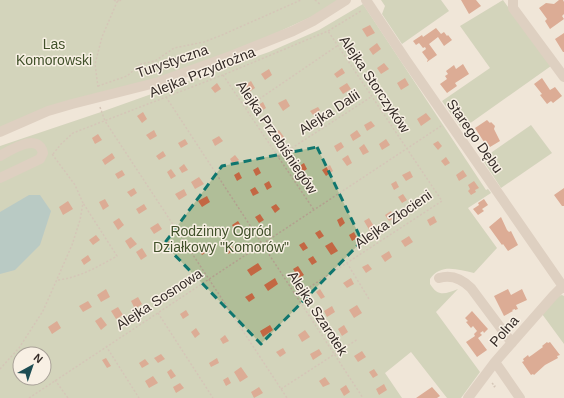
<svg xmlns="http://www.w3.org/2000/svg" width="564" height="398" font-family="Arial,sans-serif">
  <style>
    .green { fill: #b0be98; fill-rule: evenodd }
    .water { fill: #77a8ac }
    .building { fill: #c36743 }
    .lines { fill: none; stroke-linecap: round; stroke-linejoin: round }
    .path { stroke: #b3a08f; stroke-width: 1.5; stroke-dasharray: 2 2; stroke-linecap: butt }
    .minor { stroke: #c8b6a4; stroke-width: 10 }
    .marked { fill: none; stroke: #0f766e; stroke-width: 3; stroke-dasharray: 8 5; stroke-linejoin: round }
    .labels { text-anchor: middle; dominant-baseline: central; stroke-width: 3; stroke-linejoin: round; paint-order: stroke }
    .park-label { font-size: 14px; fill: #41512a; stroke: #f8f0e4 }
    .street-label { font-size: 14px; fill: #332a26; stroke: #f8f0e4 }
  </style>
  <rect width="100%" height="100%" fill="#f0e6d8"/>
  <path class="green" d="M0,0h340l-29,17 -50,23 -111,42 -150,46z
    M381,0h60l8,11 -47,33 -20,-30 3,-8z
    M503,0l48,66 -89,63 -20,-28 48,-33 -30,-42z
    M363,4l123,186 2,-1 3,4 -23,15 29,40 -23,25c-16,-3 -33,-10 -44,6v5c8,13 15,10 28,5l-22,23 44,60 -19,26h-14l-36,-46 -26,21 17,25h-402v-252l101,-34 168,-60 50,-22zM20,354h24v24h-24z
    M531,125l21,28 -51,35 -19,-29z
    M562,295l2,1v48l-22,-30 16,-18z"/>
  <path class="water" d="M29,195h11l11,16 -11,34 -25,25 -15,4v-62z"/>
  <path class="building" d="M461,0h15l5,6 -12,8z
    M559,0h4l1,2v12l-2,2 2,3 -14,10 -5,-8 2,-2 -8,-11 7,-5 8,1z
    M370,25l5,8 -8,4 -5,-8z
    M436,28l5,6 3,-2 3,4 1,-1 4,5 -8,6 -6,-9 -9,7 8,11 -10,7v-1l1,-1 -6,-8 4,-3 -1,-2 -2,1 -4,-5 -3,2 -3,-4 9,-6 1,2z
    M564,33v19h-1l-8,-13z
    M377,43l4,6 -8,6 -4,-6z
    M384,63l5,6 -8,5 -4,-6z
    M463,64l6,10 -14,9 2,3 -10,7 -7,-9 7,-5 -2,-3 3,-2 -2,-3 8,-6 2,4z
    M342,68l3,5 -8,5 -3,-4z
    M269,69l3,6 -7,5 -4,-6z
    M405,78l4,7 -8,5 -4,-7z
    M542,78l8,12 5,-3 7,9 -9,7 -2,-2 -4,3 -7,-9 2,-1 -8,-10z
    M251,81l4,7 -6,4 -4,-7z
    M217,83l4,6 -6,4 -4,-5z
    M347,83l4,6 -8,5 -4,-6z
    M286,99l4,7 -7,5 -5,-8z
    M263,102l3,6 -8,5 -3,-6z
    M318,107l2,3 -7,5 -3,-4z
    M143,112l4,7 -5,4 -5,-7z
    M426,113l5,6 -10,7 -4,-7z
    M487,120l3,3 1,-1 4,4 -1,3 6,12 -10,6 -4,-6 -2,1 -9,-14z
    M371,121l4,5 -8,5 -3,-6z
    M154,130l3,6 -7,4 -4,-5z
    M279,130l5,7 -8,5 -5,-8z
    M357,130l4,6 -8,5 -3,-6z
    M98,134l4,6 -7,4 -3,-6z
    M219,136l4,5 -8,5 -3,-6z
    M185,139l3,5 -7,4 -3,-5z
    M386,139l4,6 -8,5 -3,-6z
    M438,141l4,5 -4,4 -5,-6z
    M341,142l3,5 -7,5 -3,-6z
    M364,144l5,8 -6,3 -4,-7z
    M163,151l3,5 -7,4 -3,-4z
    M112,153l3,5 -10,7 -3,-5z
    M235,155l4,5 -6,4 -3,-5z
    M348,155l4,8 -5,3 -5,-7z
    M446,157l4,6 -5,3 -4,-5z
    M304,163l3,6 -7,5 -4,-6z
    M184,164l4,6 -6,3 -3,-5z
    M330,165l3,6 -7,5 -4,-6z
    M258,167l3,6 -5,3 -3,-6z
    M171,169l5,7 -5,3 -4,-7z
    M122,170l3,5 -7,4 -3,-5z
    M463,170l4,6 -8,5 -3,-6z
    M410,171l3,6 -7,4 -4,-6z
    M239,172l3,6 -5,3 -3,-6z
    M199,177l5,7 -9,5 -4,-7z
    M269,181l3,6 -5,3 -3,-6z
    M396,181l3,6 -5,3 -3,-6z
    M474,181l5,7 -4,2 1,2 -5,3 -3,-4 2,-2 -2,-4z
    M255,187l4,6 -6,3 -3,-6z
    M134,188l3,5 -6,4 -4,-5z
    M564,188v18h-2l-8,-11z
    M184,189l3,6 -8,5 -4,-6z
    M403,194l4,6 -5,3 -4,-6z
    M207,196l3,6 -8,5 -4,-6z
    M105,199l4,7 -6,4 -4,-8z
    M484,199l4,6 -6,4 2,2 -6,4 -5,-6 6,-4 -1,-2z
    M68,201l5,8 -10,6 -4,-8z
    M144,204l3,5 -8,5 -3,-5z
    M276,204l4,5 -5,4 -4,-6z
    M391,211l4,7 -6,3 -4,-6z
    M260,214l4,6 -5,3 -4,-6z
    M434,216l3,6 -7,4 -3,-6z
    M342,217l3,6 -5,4 -3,-7z
    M501,217l6,13 2,2 2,-1 7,14 -10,6 -5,-7 -1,1 -13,-18z
    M119,218l5,7 -6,5 -5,-8z
    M369,218l7,12 -5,3 -7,-12z
    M238,221l3,5 -6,4 -3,-5z
    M158,223l4,6 -8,5 -4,-6z
    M320,230l4,6 -5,3 -4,-6z
    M354,232l3,6 -5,3 -3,-6z
    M96,235l4,5 -7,5 -4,-5z
    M409,236l4,6 -8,5 -4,-6z
    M131,237l6,7 -7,5 -5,-8z
    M170,241l3,5 -6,4 -3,-5z
    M304,242l4,6 -5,3 -4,-6z
    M332,242l6,9 -7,4 -6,-9z
    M231,245l3,5 -6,4 -3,-5z
    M205,246l3,5 -6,4 -3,-5z
    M142,248l5,8 -6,4 -5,-8z
    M389,251l3,6 -7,5 -4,-6z
    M88,255l3,5 -7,5 -3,-5z
    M313,256l4,6 -5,3 -4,-6z
    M258,263l4,6 -11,7 -4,-6z
    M368,264l4,5 -6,4 -4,-6z
    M298,266l6,9 -5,3 -6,-9z
    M275,278l3,6 -10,7 -4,-6z
    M351,278l3,6 -7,4 -4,-5z
    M106,289l4,8 -9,5 -4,-7z
    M320,289l5,8 -4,2 -5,-7z
    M508,289l3,6 11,-6 5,11 -11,5 2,4 -3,1v-1l-3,1 1,1 -9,5 -10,-20z
    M252,293l3,5 -6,4 -4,-5z
    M138,297l4,7 -7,5 -4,-8z
    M88,301l4,6 -9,5 -4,-6z
    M357,305l5,8 -8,5 -5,-8z
    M332,306l3,6 -8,5 -3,-6z
    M118,307l5,8 -7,4 -5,-8z
    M186,310l3,5 -6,4 -3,-5z
    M472,311l16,18 -4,4 -1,-2 -3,2 2,2 -4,3 9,12 -10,7 -11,-15 9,-6 -1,-2 3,-3 -4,-5 -2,2 -5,-6 2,-1 -3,-3z
    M101,317l6,8 -6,5 -6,-9z
    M57,321l4,7 -9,6 -4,-7z
    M270,325l3,5 -10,7 -3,-6z
    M344,325l4,7 -6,4 -4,-7z
    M196,328l4,6 -5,4 -4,-6z
    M305,330l5,7 -8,5 -4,-7z
    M225,335l4,6 -6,3 -3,-5z
    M547,342l1,1 2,-1 10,13 -3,1 1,2 -13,7 -11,10 -1,-1 -2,1 -9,-13 2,-1 -1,-2 5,-4 1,2 3,-2 11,-8 -1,-1z
    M283,348l3,5 -6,4 -4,-5z
    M319,349l3,5 -9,6 -3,-6z
    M362,351l4,6 -8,5 -4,-6z
    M161,354l4,5 -7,4 -4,-5z
    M106,358l5,8 -4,2 -5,-8z
    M217,358l2,5 -8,4 -2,-4z
    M145,359l4,5 -7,4 -3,-5z
    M241,367l7,10 -8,5 -6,-10z
    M171,369l5,7 -5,3 -4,-7z
    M374,369l4,6 -5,3 -4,-6z
    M153,376l5,7 -9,5 -4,-7z
    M228,377l3,6 -5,3 -3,-6z
    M325,377l5,7 -7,3 -4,-6z
    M180,383l4,5 -8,5 -3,-6z
    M384,384l3,6 -8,5 -3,-6z
    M346,385l4,7 -6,4 -4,-7z
    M259,387l4,6 -9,5 -3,-6z
    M432,387l8,9 -3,2h-21z"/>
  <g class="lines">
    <path class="path" d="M114,0l3,2 2,-2
      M315,0l6,5
      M223,75l91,135
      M98,86l29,-10 14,-12 14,-3 19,-13 30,-6 18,-7 79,-35
      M98,87l-3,-23 7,-27 15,-35 4,-2
      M166,97l197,301
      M100,107l5,14 182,277
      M246,108l91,-62
      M53,154l8,-10 12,-11 150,-58 105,-44 33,-20
      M278,157l93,-60
      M347,263l22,36
      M58,280c23,-3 39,-13 59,-24l-34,-53
      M296,296l146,-95 -114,-170
      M158,313l55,85
      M106,346l33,52
      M0,369l19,-21 24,-37 29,-66 8,-25 3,-17 -8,-18 -23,-31
      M55,380l13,18
      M492,383l3,3 -2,2
      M281,389l77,-50
      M29,398l412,-272"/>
    <path class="minor" d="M366,0l40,60 158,228
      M513,0v8l51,69
      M0,132l48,-21 24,-7 87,-22 72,-26 62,-25 20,-10 33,-21
      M0,156c11,-6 38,-24 43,-3l-3,6 -40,19
      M439,278c13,-4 23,1 32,10l41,55
      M495,362l25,36
      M468,398l27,-36 58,-66 11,-11"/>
  </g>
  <path d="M0 0H564V398H0ZM317,147l45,94 -101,103 -97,-100 58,-78z" fill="#f0e6d8" fill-opacity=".55" fill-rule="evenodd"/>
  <path class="marked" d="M317,147l45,94 -101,103 -97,-100 58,-78z"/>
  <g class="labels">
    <g class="park-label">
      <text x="54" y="44">Las<tspan x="54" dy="16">Komorowski</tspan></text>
      <text x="221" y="231">Rodzinny Ogród<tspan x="221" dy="16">Działkowy "Komorów"</tspan></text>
    </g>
    <g class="street-label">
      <text transform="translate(172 61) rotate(-19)">Turystyczna</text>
      <text transform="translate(202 72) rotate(-22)">Alejka Przydrożna</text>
      <text transform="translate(375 84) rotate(56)">Alejka Storczyków</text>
      <text transform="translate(329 112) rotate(-33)">Alejka Dalii</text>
      <text transform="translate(475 136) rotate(55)">Starego Dębu</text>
      <text transform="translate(277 137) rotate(56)">Alejka Przebiśniegów</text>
      <text transform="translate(393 219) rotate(-35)">Alejka Złocieni</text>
      <text transform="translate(159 299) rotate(-33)">Alejka Sosnowa</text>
      <text transform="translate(318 313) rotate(57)">Alejka Szarotek</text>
      <text transform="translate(504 331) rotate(-49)">Polna</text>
    </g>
  </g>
  <g transform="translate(32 366) rotate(40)"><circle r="19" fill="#f8f0e4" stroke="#a9a198"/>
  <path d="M0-3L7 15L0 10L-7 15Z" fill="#1d4d53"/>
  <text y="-6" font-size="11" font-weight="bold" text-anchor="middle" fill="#332a26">N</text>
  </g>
</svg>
